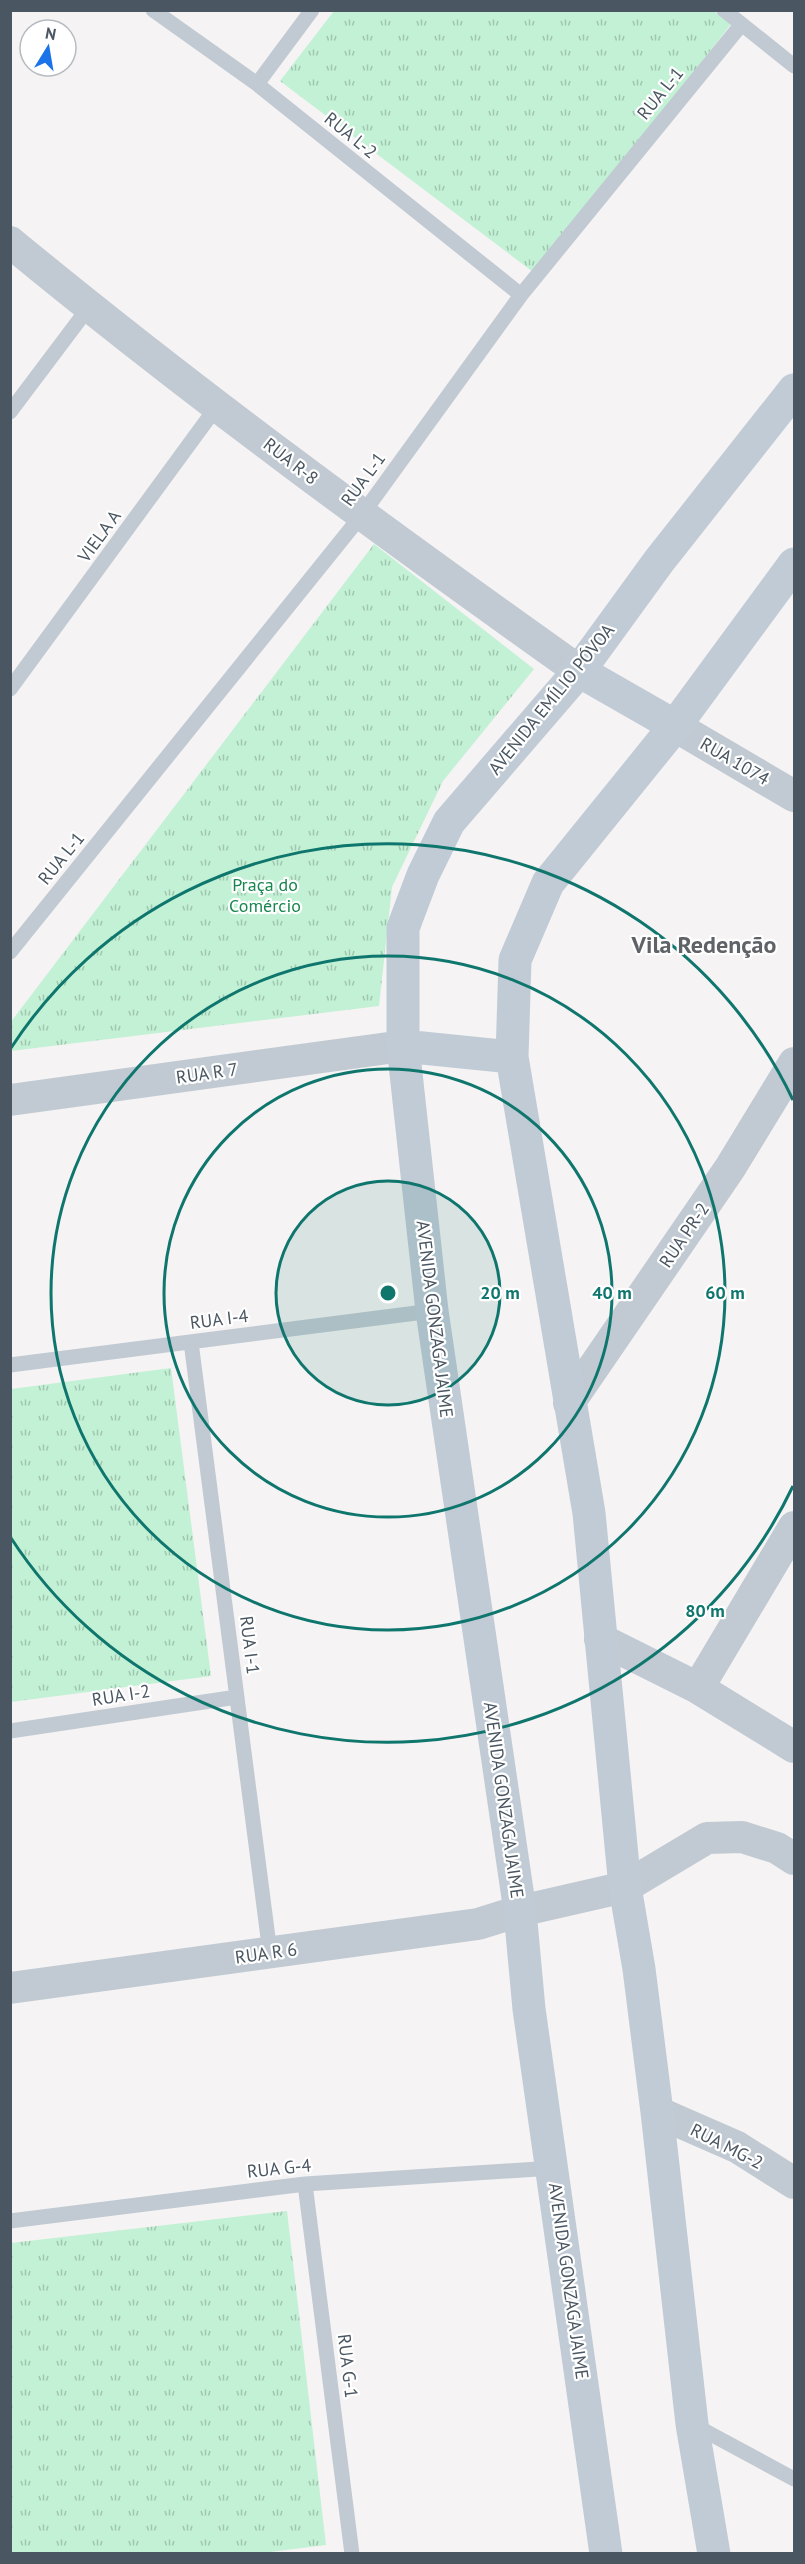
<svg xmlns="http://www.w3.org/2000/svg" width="805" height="2564" font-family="'PT Sans',sans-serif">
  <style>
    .park { fill: url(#park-tufts) }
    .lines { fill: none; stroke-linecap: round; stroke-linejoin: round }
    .service { stroke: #c1cad2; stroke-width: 15 }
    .minor { stroke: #c1cad2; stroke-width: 32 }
    .secondary { stroke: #c1cbd6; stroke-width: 33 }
    .ring { fill: none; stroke: #0f766e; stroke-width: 3 }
    .labels { text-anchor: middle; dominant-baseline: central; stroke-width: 4.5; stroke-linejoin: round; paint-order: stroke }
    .street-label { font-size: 18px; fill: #4a5661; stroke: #fff }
    .park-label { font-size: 18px; fill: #17864f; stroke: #fff }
    .district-label { font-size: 24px; font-weight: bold; fill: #5f6368; stroke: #fff }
    .centre { fill: #0f766e; stroke: #fff; stroke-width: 3 }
    .ring-label { font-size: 18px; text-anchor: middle; font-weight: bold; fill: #0f766e; stroke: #fff; stroke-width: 4.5; stroke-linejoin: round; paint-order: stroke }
  </style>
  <defs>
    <pattern id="park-tufts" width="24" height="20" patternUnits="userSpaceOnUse" patternTransform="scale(1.5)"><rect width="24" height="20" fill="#c3f1d5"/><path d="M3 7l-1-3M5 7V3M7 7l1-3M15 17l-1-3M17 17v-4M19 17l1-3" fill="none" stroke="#a0c6b0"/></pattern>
  </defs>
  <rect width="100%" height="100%" fill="#f5f3f3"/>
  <path class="park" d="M713,10l18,14 -194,251 -257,-194 54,-70z
    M374,544l160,125 -91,112 -51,106 -13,119 -368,45 -1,-28z
    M171,1368l40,308 -200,26v-313z
    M287,2211l39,334 -72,9 -243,-1v-310z"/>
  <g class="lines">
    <path class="service" d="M153,10l104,74 264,211
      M724,10l70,56
      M257,84l55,-74
      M10,412l79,-105
      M10,689l208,-284
      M10,952l351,-436 160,-221 220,-270
      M191,1342l79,611
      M10,1365l422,-54
      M10,1731l227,-34
      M305,2184l47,370
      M10,2221l295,-37 248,-16
      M694,2425l100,54"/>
    <path class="minor" d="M10,242c183,151 375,291 569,429
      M675,726l119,70
      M10,1100l393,-54
      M569,1403l161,-235 64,-105
      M600,1639l98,49 96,59
      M698,1688l96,-161
      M10,1988l468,-64 42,-13 105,-24 82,-49 35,-1 35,11 17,11
      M657,2112l80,35 57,36"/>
    <path class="secondary" d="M579,671l96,55
      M403,1046l109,11
      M606,2554l-77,-545 -9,-98 -88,-600 -29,-265v-118l20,-53 26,-53 130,-151 80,-110 135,-171
      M714,2554l-22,-130 -35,-312 -18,-143 -14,-82 -36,-374 -77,-456 3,-97 33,-77 127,-157 119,-162"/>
  </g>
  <circle cx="388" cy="1293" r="112" fill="#0f766e" fill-opacity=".12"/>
  <g class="ring">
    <circle cx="388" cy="1293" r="112"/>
    <circle cx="388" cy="1293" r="224"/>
    <circle cx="388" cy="1293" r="337"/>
    <path d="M793 1486A449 449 0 0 1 11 1538M11 1048A449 449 0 0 1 793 1100"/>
  </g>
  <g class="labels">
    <g class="street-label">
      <text transform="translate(660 93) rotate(-51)">RUA L-1</text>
      <text transform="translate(351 135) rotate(39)">RUA L-2</text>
      <text transform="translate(291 461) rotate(38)">RUA R-8</text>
      <text transform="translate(363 479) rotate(-54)">RUA L-1</text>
      <text transform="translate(99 536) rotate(-54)">VIELA A</text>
      <text transform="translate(551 699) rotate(-51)">AVENIDA EMÍLIO PÓVOA</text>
      <text transform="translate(735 761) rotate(30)">RUA 1074</text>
      <text transform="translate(61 858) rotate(-51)">RUA L-1</text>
      <text transform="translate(207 1073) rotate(-8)">RUA R 7</text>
      <text transform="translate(684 1235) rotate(-56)">RUA PR-2</text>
      <text transform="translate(219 1319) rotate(-7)">RUA I-4</text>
      <text transform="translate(435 1319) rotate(83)">AVENIDA GONZAGA JAIME</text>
      <text transform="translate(250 1645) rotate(83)">RUA I-1</text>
      <text transform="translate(121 1695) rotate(-9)">RUA I-2</text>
      <text transform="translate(504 1800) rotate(82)">AVENIDA GONZAGA JAIME</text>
      <text transform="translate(266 1953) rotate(-8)">RUA R 6</text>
      <text transform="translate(727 2146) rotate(27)">RUA MG-2</text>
      <text transform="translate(279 2168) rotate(-6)">RUA G-4</text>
      <text transform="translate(569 2281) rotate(82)">AVENIDA GONZAGA JAIME</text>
      <text transform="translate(348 2366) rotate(83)">RUA G-1</text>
    </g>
    <g class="park-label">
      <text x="265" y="884">Praça do<tspan x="265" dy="21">Comércio</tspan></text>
    </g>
    <g class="district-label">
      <text x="704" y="944">Vila Redenção</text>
    </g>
  </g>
  <circle cx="388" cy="1293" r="9" class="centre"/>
  <g class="ring-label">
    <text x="500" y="1299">20 m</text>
    <text x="612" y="1299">40 m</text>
    <text x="725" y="1299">60 m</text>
    <text x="705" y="1617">80 m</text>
  </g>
  <rect width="805" height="2564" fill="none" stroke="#4a5661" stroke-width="24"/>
  <g transform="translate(48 48) rotate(11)"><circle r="28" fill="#ffffff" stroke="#b7bbc0" stroke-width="1.5"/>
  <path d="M0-4.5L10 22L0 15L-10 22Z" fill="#1a73e8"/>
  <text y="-9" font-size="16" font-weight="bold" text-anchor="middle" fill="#4a5661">N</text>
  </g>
</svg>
